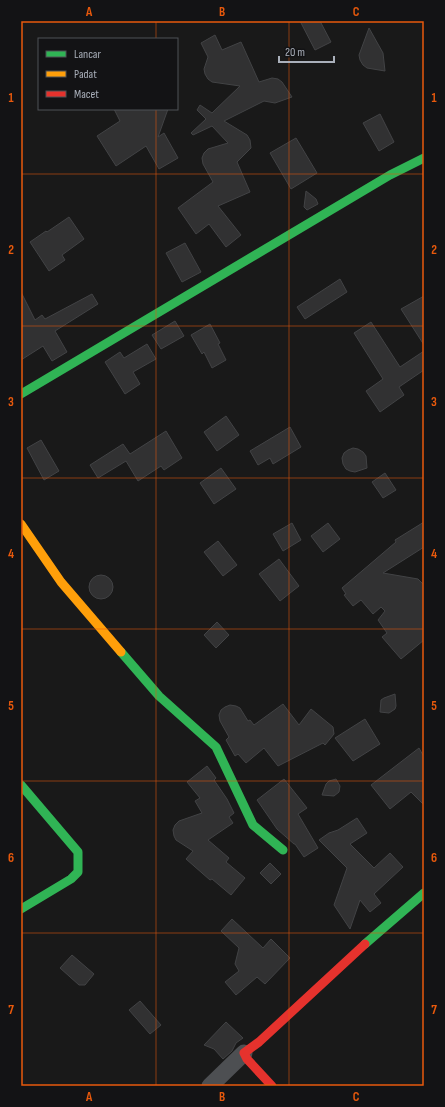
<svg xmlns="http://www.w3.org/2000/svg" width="445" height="1107" font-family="'Sofia Sans Condensed',sans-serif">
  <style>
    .building { fill: #313132; stroke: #424345 }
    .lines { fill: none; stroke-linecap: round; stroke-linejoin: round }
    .street { stroke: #4d4f52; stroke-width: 17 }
    .fast { stroke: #30b455; stroke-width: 9 }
    .slow { stroke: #ff9f0a; stroke-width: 9 }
    .jam { stroke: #e5322d; stroke-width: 9 }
    .grid { fill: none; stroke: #e8590c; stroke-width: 1; stroke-opacity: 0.55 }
    .neatline { fill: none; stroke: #e8590c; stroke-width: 1.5 }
    .grid-label { font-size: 13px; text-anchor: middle; font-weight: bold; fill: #e8590c }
  </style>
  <rect width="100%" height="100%" fill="#191919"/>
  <path class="building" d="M300,21h20l11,21 -16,8z
    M369,28l14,25 2,18 -18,-3 -4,-3 -3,-5 -1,-5z
    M215,35l7,15 19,-8 18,40 13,-4 6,1 4,3 10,15 -17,6 -11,-2 -40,20 23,14 3,5 1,8 -14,14 13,30 -32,14 23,29 -15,12 -17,-23 -13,10 -18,-26 35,-26 -10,-18 -1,-6 2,-5 4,-4 20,-6 -16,-17 -19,9 -2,-2 15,-14 -9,-9 3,-5 12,8 28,-27 -28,-4 -4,-3 -3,-5 -1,-5 4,-12 -7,-14z
    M114,109h54l-10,28 6,-4 14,25 -19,11 -13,-23 -30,20 -19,-30 23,-15z
    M380,114l14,28 -15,9 -16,-28z
    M296,138l21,35 -26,16 -21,-36z
    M306,191l10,8 2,5 -11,6 -3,-3z
    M69,217l15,22 -22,16 3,5 -16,11 -19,-29 16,-11 1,1z
    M185,243l16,29 -19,10 -16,-29z
    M340,279l7,13 -42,27 -8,-12z
    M21,292l14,28 7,-5 3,4 47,-25 6,10 -43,27 12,21 -15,9 -9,-15 -22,14z
    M424,296v49l-23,-36z
    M175,321l9,15 -23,13 -9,-14z
    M371,322l29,45 24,-16v19l-25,17 5,8 -24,17 -14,-21 17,-12 -29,-46z
    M210,324l10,19 -2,1 8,16 -14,8 -8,-16 -2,2 -11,-19z
    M147,344l9,15 -23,13 7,12 -15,10 -20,-32 15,-10 4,6z
    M226,416l13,19 -22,16 -13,-19z
    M290,427l11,20 -28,17 -3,-6 -12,7 -8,-14z
    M166,431l16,27 -18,12 -3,-4 -23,15 -12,-20 -28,17 -8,-13 33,-21 7,10z
    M41,440l18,31 -15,9 -17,-32z
    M353,448l5,1 5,3 3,4 1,12 -12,4 -5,-1 -4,-2 -3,-5 -1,-6 2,-5 4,-3z
    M221,468l15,21 -22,15 -14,-21z
    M385,473l11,17 -13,8 -11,-16z
    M424,522v25l-41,26 35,6 6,6v55l-23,19 -19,-22 5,-4 -9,-13 7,-9 -4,-4 -8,7 -12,-14 -8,6 -9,-11 2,-1 -4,-6 54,-46 -1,-2z
    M292,523l9,17 -18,11 -10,-17z
    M328,523l12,16 -17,13 -12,-16z
    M218,541l19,24 -14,11 -19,-24z
    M279,559l20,27 -19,15 -21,-27z
    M89 587a12 12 0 1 1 24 0a12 12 0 1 1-24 0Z
    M217,622l12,13 -13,13 -12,-13z
    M395,694l1,12 -1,3 -6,4 -9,-1 1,-12 3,-2z
    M283,704l16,21 12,-16 22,18 1,7 -9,11 -2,-2 -45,23 -14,-18 -18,15 -8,-9 -3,2 -9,-16 3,-3 -9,-16 -1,-6 2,-5 4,-3 5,-2 6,1 4,2 8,13 2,-1 4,5z
    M365,719l15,25 -27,17 -18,-23z
    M419,748l5,9v48l-13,-13 -21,17 -19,-24z
    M207,766l9,12 -2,2 13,19 7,14 -5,4 4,6 -25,17 21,18 -3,4 19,16 -14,17 -19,-16 -2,1 -24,-21 7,-8 -17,-11 -2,-4 -1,-6 2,-5 4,-4 23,-8 -7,-12 5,-3 -13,-16z
    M284,779l23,29 -9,6 20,34 -14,9 -9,-13h-1l-17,-15 -20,-29z
    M336,779l4,7 -1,6 -5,4 -12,-1 4,-11 3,-3z
    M357,818l10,15 -17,11 24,24 16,-15 13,14 -29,27 7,9 -11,9 -10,-12 -10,29 -16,-24 13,-37 -28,-28 10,-7 9,-3z
    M270,863l11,11 -10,10 -11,-11z
    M232,919l31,29 8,-9 19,19 -25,26 -8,-7 -21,18 -11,-13 14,-11 -4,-7 4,-16 -18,-17z
    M72,955l22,19 -9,11h-6l-19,-17z
    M140,1001l21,24 -11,9 -21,-24z
    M226,1022l17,16 -7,5 -4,8 -9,8 -9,-10 -10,-4z"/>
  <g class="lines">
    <path class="street" d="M210,1086l34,-33"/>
    <path class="fast" d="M21,394l369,-219 34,-17
      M121,652l38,44 57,51 37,78 30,25
      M21,785l57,67v20l-7,7 -50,30
      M365,944l59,-51"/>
    <path class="slow" d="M21,524l40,58 60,70"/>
    <path class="jam" d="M272,1086l-25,-27 -3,-6 15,-11 106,-98"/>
  </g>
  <path class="grid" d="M156,21v18M289,21v1065M156,109v977M21,174h403M21,326h403M21,478h403M21,629h403M21,781h403M21,933h403"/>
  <rect width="445" height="1107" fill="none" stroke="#131315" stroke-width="44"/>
  <rect x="38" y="38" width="140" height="72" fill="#131315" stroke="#4f5257"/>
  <rect x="46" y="51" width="20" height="6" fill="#30b455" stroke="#4f5257"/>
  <text x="74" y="58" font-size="12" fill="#aab0bb">Lancar</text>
  <rect x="46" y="71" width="20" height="6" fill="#ff9f0a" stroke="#4f5257"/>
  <text x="74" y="78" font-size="12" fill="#aab0bb">Padat</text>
  <rect x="46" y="91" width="20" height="6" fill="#e5322d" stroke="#4f5257"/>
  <text x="74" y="98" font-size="12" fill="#aab0bb">Macet</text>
  <path d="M279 56v6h55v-6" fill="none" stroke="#aab0bb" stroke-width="2"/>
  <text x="285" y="56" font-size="12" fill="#aab0bb" stroke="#131315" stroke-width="3" paint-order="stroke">20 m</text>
  <rect x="22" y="22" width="401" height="1063" class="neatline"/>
  <g class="grid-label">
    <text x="89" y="16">A</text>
    <text x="222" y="16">B</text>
    <text x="356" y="16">C</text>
    <text x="11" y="102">1</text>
    <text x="434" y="102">1</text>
    <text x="11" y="254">2</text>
    <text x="434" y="254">2</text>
    <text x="11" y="406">3</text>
    <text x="434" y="406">3</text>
    <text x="11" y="558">4</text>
    <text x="434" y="558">4</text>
    <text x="11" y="710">5</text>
    <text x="434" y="710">5</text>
    <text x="11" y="862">6</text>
    <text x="434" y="862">6</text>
    <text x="11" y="1014">7</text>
    <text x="434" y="1014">7</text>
    <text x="89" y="1101">A</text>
    <text x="222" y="1101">B</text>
    <text x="356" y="1101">C</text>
  </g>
</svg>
